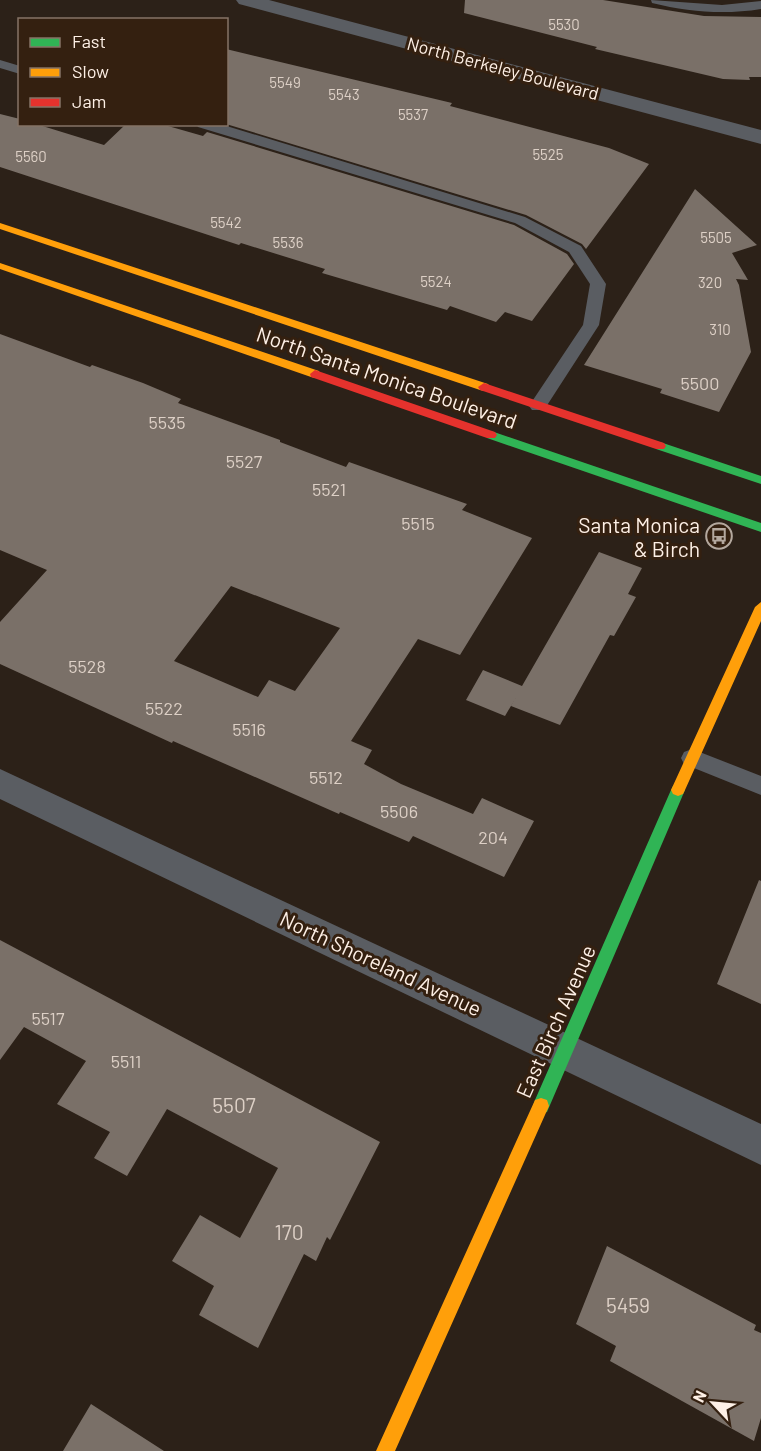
<svg xmlns="http://www.w3.org/2000/svg" width="761" height="1451" font-family="Barlow,sans-serif">
  <style>
    .building { fill: #7a7068; fill-rule: evenodd }
    .lines { fill: none; stroke-linecap: round; stroke-linejoin: round }
    .lane { fill: #5a5d62; fill-rule: evenodd }
    .street { fill: #5a5d62; fill-rule: evenodd }
    .fast { fill: #30b455; fill-rule: evenodd }
    .slow { fill: #ff9f0a; fill-rule: evenodd }
    .jam { fill: #e5322d; fill-rule: evenodd }
    .labels { text-anchor: middle; dominant-baseline: central; stroke-width: 6; stroke-linejoin: round; paint-order: stroke }
    .far-number-label { font-size: 15px; fill: #ddd0c6 }
    .far-street-label { font-size: 18px; fill: #fef0e6; stroke: #342010 }
    .number-label { font-size: 18px; fill: #ddd0c6 }
    .street-label { font-size: 21px; fill: #fef0e6; stroke: #342010 }
    .poi-label { font-size: 21px; fill: #fef0e6; stroke: #342010; text-anchor: end }
    .near-number-label { font-size: 21px; fill: #ddd0c6 }
  </style>
  <rect width="100%" height="100%" fill="#2c2118"/>
  <path class="building" d="M465,0h138l101,16 57,1v60h-12l1,3 -27,-1 -128,-30 2,-2 -133,-34z
    M226,49l226,54 -2,3 159,42 40,16 -63,85 -4,-5 -56,-29 -300,-91z
    M0,114l20,5v5h16l68,21 22,-21h35l42,12 4,-4 307,93 53,29 7,10 -42,57 -27,-9 -9,10 -46,-16 -3,4 -125,-37 3,-4 -84,-26 -2,2 -239,-78z
    M695,189l62,56 -25,8 16,27 -12,-1 3,6 12,67 -32,60 -59,-19 2,-4 -78,-24z
    M0,334l90,33 2,-2 51,18 38,16 -3,4 102,37v2l66,25 3,-5 118,42 -5,6 70,28 -72,117 -42,-16 -67,102 21,9 -8,14 37,20 72,30 9,-16 52,23 -30,56 -91,-41 -4,6 -69,-30 -1,2 -166,-73 -1,2 -172,-79v-42l47,-52 -47,-20zM231,586l109,42 -45,63 -26,-11 -11,17 -84,-36z
    M599,552l43,16 -14,26 8,3 -22,39 -4,-1 -50,90 -49,-19 7,-12 -13,22 -39,-16 17,-30 39,16z
    M759,880l2,1v123l-44,-20z
    M0,940l380,202 -50,98 -3,-3 -11,24 -12,-7 -46,94 -59,-33 15,-29 -42,-25 28,-46 40,23 38,-70 -111,-59 -40,67 -33,-18 16,-26 -53,-28 29,-43 -62,-34 -24,33z
    M607,1246l149,79 -2,5 7,3v85l-7,23 -144,-80 6,-15 -40,-22z
    M91,1404l73,47h-101z"/>
  <g class="lines">
    <path class="lane" d="M651,0l71,5 39,-4v8c-37,6 -72,3 -109,-6z
      M0,60l20,6v8l-20,-6z
      M196,124h24l305,93 56,29 25,38 -7,41 -55,85h-12l-3,-4 54,-81 7,-41 -21,-32 -54,-29 -317,-96z
      M692,749l69,27v19l-77,-31 -3,-6 3,-6z"/>
    <path class="street" d="M236,0h33l492,130v14l-522,-140z
      M0,769l761,355v41l-761,-366z"/>
    <path class="fast" d="M491,431l270,92v9l-274,-94v-6z
      M660,442l101,34v8l-105,-35v-6z
      M678,784l5,2 2,4 -138,322 -6,2 -6,-2 -2,-6 2,-6 136,-310 2,-4z"/>
    <path class="slow" d="M0,223l488,161 2,3 -6,4 -4,-1 -480,-161z
      M0,263l319,108 1,3 -5,4 -4,-1 -311,-108z
      M761,602v19l-76,169 -2,4 -5,2 -5,-2 -2,-4 84,-183z
      M541,1098l6,2 2,6 -154,345h-19l159,-351z"/>
    <path class="jam" d="M315,370l180,62 2,3 -2,3h-8l-176,-61 -1,-3z
      M484,383l180,60 2,3 -2,3h-8l-176,-59 -2,-3z"/>
  </g>
  <defs>
    <g id="bus-ring" transform="scale(1.35)"><circle r="9.5" fill="#342010" stroke="#b4a89e" stroke-width="1.5"/><path d="M-5-6H5V4H4V6H2V4H-2V6H-4V4H-5ZM-3.5-4V0h7V-4ZM-3.5 1.2v1.5H-2V1.2ZM2 1.2v1.5H3.5V1.2Z" fill="#b4a89e"/></g>
  </defs>
  <g fill-rule="evenodd">
    <use href="#bus-ring" x="719" y="536"/>
  </g>
  <g class="labels">
    <g class="far-number-label">
      <text x="564" y="24">5530</text>
      <text x="285" y="82">5549</text>
      <text x="344" y="94">5543</text>
      <text x="413" y="114">5537</text>
      <text x="548" y="154">5525</text>
      <text x="31" y="156">5560</text>
      <text x="226" y="222">5542</text>
      <text x="716" y="237">5505</text>
      <text x="288" y="242">5536</text>
      <text x="436" y="281">5524</text>
      <text x="710" y="282">320</text>
      <text x="720" y="329">310</text>
    </g>
    <g class="far-street-label">
      <text transform="translate(503 68) rotate(15)">North Berkeley Boulevard</text>
    </g>
    <g class="number-label">
      <text x="700" y="383">5500</text>
      <text x="167" y="422">5535</text>
      <text x="244" y="461">5527</text>
      <text x="329" y="489">5521</text>
      <text x="418" y="523">5515</text>
      <text x="87" y="666">5528</text>
      <text x="164" y="708">5522</text>
      <text x="249" y="729">5516</text>
      <text x="326" y="777">5512</text>
      <text x="399" y="811">5506</text>
      <text x="493" y="837">204</text>
      <text x="48" y="1018">5517</text>
      <text x="126" y="1061">5511</text>
    </g>
    <g class="street-label">
      <text transform="translate(387 377) rotate(19)">North Santa Monica Boulevard</text>
      <text transform="translate(381 963) rotate(25)">North Shoreland Avenue</text>
      <text transform="translate(555 1021) rotate(-66)">East Birch Avenue</text>
    </g>
    <g class="poi-label">
      <text x="700" y="524">Santa Monica<tspan x="700" dy="24">&amp; Birch</tspan></text>
    </g>
    <g class="near-number-label">
      <text x="234" y="1104">5507</text>
      <text x="289" y="1231">170</text>
      <text x="628" y="1304">5459</text>
    </g>
  </g>
  <rect x="18" y="18" width="210" height="108" fill="#342010" stroke="#857366" stroke-width="1.5"/>
  <rect x="30" y="38" width="30" height="9" fill="#30b455" stroke="#857366" stroke-width="1.5"/>
  <text x="72" y="48" font-size="18" fill="#fef0e6">Fast</text>
  <rect x="30" y="68" width="30" height="9" fill="#ff9f0a" stroke="#857366" stroke-width="1.5"/>
  <text x="72" y="78" font-size="18" fill="#fef0e6">Slow</text>
  <rect x="30" y="98" width="30" height="9" fill="#e5322d" stroke="#857366" stroke-width="1.5"/>
  <text x="72" y="108" font-size="18" fill="#fef0e6">Jam</text>
  <g transform="translate(713 1403) rotate(296)" stroke="#342010" stroke-width="4.5" paint-order="stroke">
  <path d="M0-4.5L10 22L0 15L-10 22Z" fill="#fef0e6"/>
  <text y="-9" font-size="16" font-weight="bold" text-anchor="middle" fill="#fef0e6">N</text>
  </g>
</svg>
